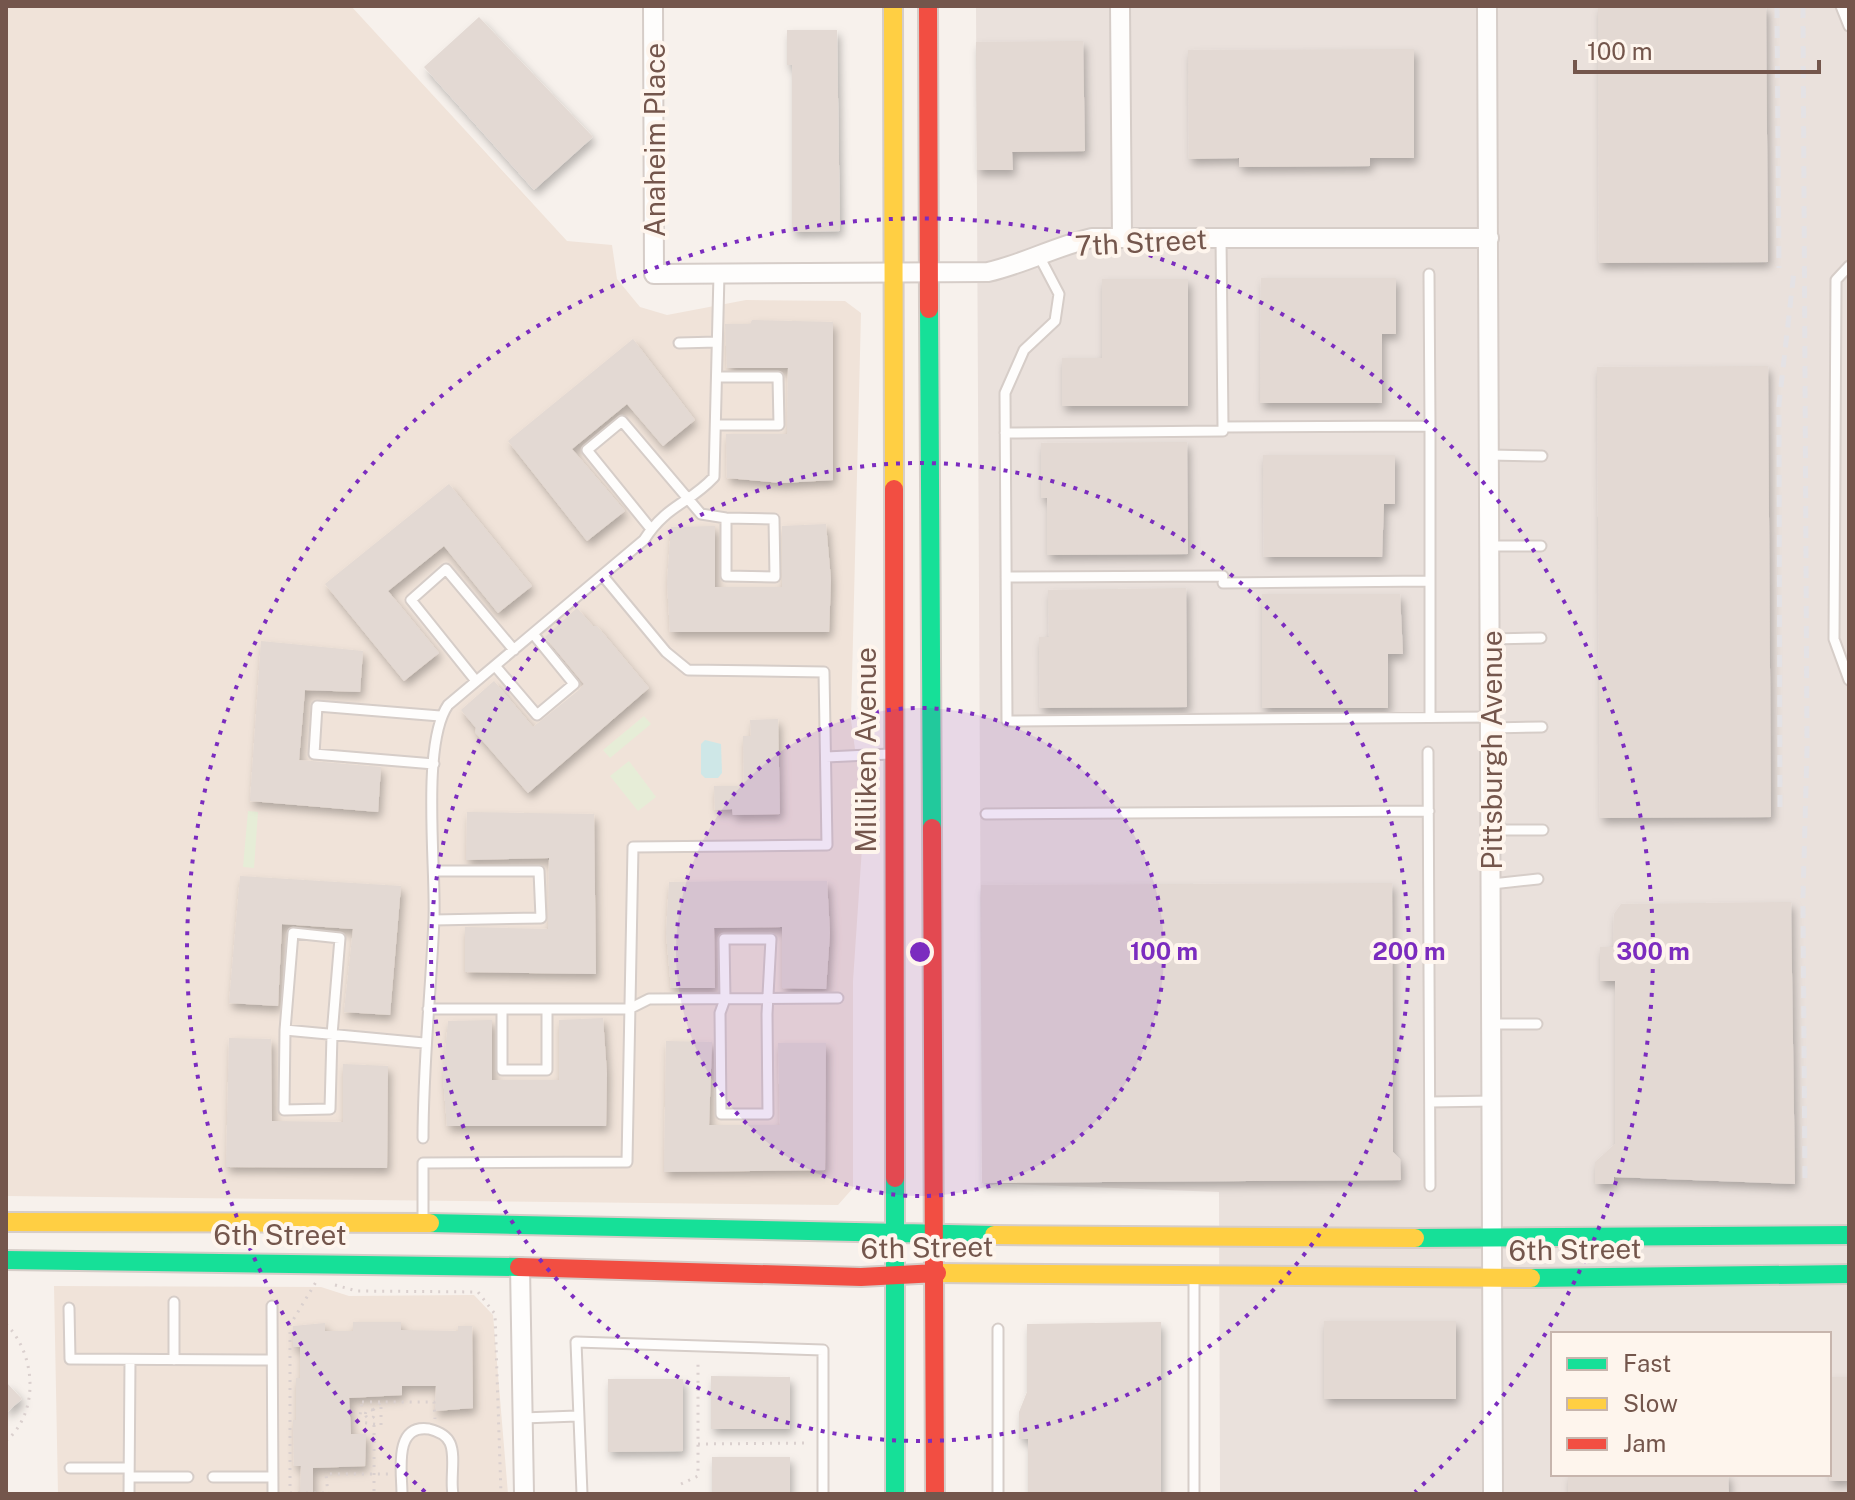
<svg xmlns="http://www.w3.org/2000/svg" width="1855" height="1500" font-family="'Public Sans',sans-serif">
  <style>
    .residential { fill: #f0e3d9 }
    .industrial { fill: #eae1dc; fill-rule: evenodd }
    .green { fill: #e6edd7 }
    .water { fill: #cee7e7 }
    .building { fill: #e3d9d3; filter: url(#shadow) }
    .lines { fill: none; stroke-linecap: round; stroke-linejoin: round }
    .lane-casing { stroke: #d6cdc8; stroke-width: 13 }
    .street-casing { stroke: #d6cdc8; stroke-width: 22 }
    .fast-casing { stroke: #d6cdc8; stroke-width: 22 }
    .slow-casing { stroke: #d6cdc8; stroke-width: 22 }
    .jam-casing { stroke: #d6cdc8; stroke-width: 22 }
    .path { stroke: #dad0ce; stroke-width: 3; stroke-dasharray: 2 6; stroke-linecap: butt }
    .lane { stroke: #fefdfc; stroke-width: 9 }
    .street { stroke: #fefdfc; stroke-width: 18 }
    .fast { stroke: #16e098; stroke-width: 18 }
    .slow { stroke: #ffcf43; stroke-width: 18 }
    .jam { stroke: #f24e42; stroke-width: 18 }
    .rail { stroke: #e4e2e5; stroke-width: 5; stroke-dasharray: 12 8; stroke-linecap: butt }
    .ring { fill: none; stroke: #7b2cbf; stroke-width: 4; stroke-dasharray: 4 8 }
    .labels { text-anchor: middle; dominant-baseline: central; stroke-width: 8; stroke-linejoin: round; paint-order: stroke }
    .street-label { font-size: 28px; fill: #74564c; stroke: #fef5ed }
    .centre { fill: #7b2cbf; stroke: #fef5ed; stroke-width: 4 }
    .ring-label { font-size: 24px; text-anchor: middle; font-weight: bold; fill: #7b2cbf; stroke: #fef5ed; stroke-width: 8; stroke-linejoin: round; paint-order: stroke }
  </style>
  <defs>
    <filter id="shadow"><feDropShadow dx="3" dy="5.5" stdDeviation="4" flood-color="#0004"/></filter>
  </defs>
  <rect width="100%" height="100%" fill="#f7f1ec"/>
  <path class="residential" d="M6,6h345l216,235 45,4 5,34 23,28 27,8 79,-15 99,1 16,12 -10,407 8,58 3,70 -9,133v207l-15,17 -832,-9z
    M54,1286l267,1 28,9 125,-1 19,20 15,179h-450z"/>
  <path class="industrial" d="M976,6h873v1488h-629l-1,-302 -237,-9zM1553,1334h276v140h-276z"/>
  <path class="green" d="M644,716l7,8 -41,34 -7,-8z
    M629,761l27,36 -18,14 -28,-35z
    M248,811l10,1 -4,56 -11,-1z"/>
  <path class="water" d="M705,740l16,4 1,29 -4,5h-13l-4,-4v-30z"/>
  <path class="building" d="M1598,6h168l2,256 -169,1z
    M479,17l114,120 -59,53 -110,-123z
    M787,30h50l3,201 -48,1v-167h-5z
    M1083,41l2,110 -73,1 1,18h-36l-1,-128z
    M1414,49v109h-44v8l-131,1v-9l-50,1 -1,-109z
    M1261,278h135v56h-14v69h-122z
    M1102,279h86v127h-126v-48h40z
    M752,320l81,2v158l-51,3 -55,-5 -1,-44h61l1,-66h-61l-2,-44h25z
    M633,339l62,81 -32,26 -36,-42 -55,45 53,62 -38,30 -79,-100z
    M1768,366l3,451 -171,1 -3,-451z
    M1187,442l1,112 -141,1v-57h-6v-55z
    M1263,455h132v49h-11l-2,53h-118z
    M449,484l83,102 -34,27 -54,-67 -56,45 51,62 -35,28 -79,-97z
    M826,524l5,56 -2,52h-159l-3,-50 4,-55 44,-1v61h67v-61z
    M1186,588l1,119 -147,1 -1,-71h10l-1,-47z
    M1262,594h138l3,60h-15v54h-126z
    M577,608l16,18h4l52,62 -121,105 -53,-61 1,-4 -15,-18 33,-29 39,46 46,-37 5,-6 -39,-47z
    M261,641l102,10 -3,41 -55,-2 -6,70 82,7 -3,45 -128,-11z
    M778,719l2,95 -47,1 -1,-6 -17,1 -1,-24h30l-1,-50h8l-1,-16z
    M467,812l127,2 2,160 -131,-2v-45l83,2 1,-71 -83,2z
    M240,876l161,10 -11,129 -46,-3 9,-83 -71,-5 -4,82 -49,-3z
    M741,881h86l3,52 -4,56 -44,-1v-61l-68,1 1,60h-44l-5,-55 3,-51z
    M1392,883l1,269 7,7 1,21 -419,3 -1,-298z
    M1791,902l4,282 -181,-7v7h-19v-22l20,-18v-163h-15v-34h13l1,-33 7,-10z
    M603,1018l4,56 -1,52h-159l-4,-50 5,-55 44,-1v60h67v-60z
    M229,1038l42,1 1,82 71,1v-58l45,2 -1,102 -161,-1z
    M666,1041l46,1 -3,83h71l-2,-82h48l-1,127 -161,2z
    M1324,1321h132v78h-132z
    M353,1322h48v8l57,1v-5h14l1,82 -38,3 1,-25h-34v9l-53,3 2,36h15l-1,32 -52,2v26h-13l1,-28h-7l-1,-46h3v-42h4v-31h-7v-21l32,-3v8h28z
    M1161,1322v172h-133v-55h-9v-27l8,-20v-68z
    M711,1376l79,1v52h-79z
    M1829,1377h20v104h-20z
    M608,1379h75v72l-75,1z
    M6,1382l16,17 -16,14z
    M712,1457h78v37h-78z
    M1568,1474h160l1,20h-161z"/>
  <g class="lines">
    <g class="lane-casing">
      <path id="lane" d="M1841,6l8,20
        M1221,238l2,189 207,-1v291
        M1039,256l20,38 -4,27 -31,29 -19,43 2,328 484,-4
        M1849,266l-13,14 -2,359 15,41
        M1429,274l1,152
        M679,343l38,-1
        M717,425h62l-1,-48h-61
        M1005,433l218,-2
        M1490,455l52,1
        M651,529l-64,-79 35,-29 79,93 25,4 48,1 1,58 -49,-1v-58
        M1490,546h51
        M1006,577l217,-1
        M1223,583l207,-2
        M1491,639l50,-1
        M496,667l41,48 37,-31 -40,-49
        M476,681l-65,-81 35,-31 68,81
        M1491,728l51,-1
        M1428,752l2,434
        M826,757l64,-3
        M434,764l-120,-10 3,-48 123,10
        M986,814l443,-3
        M1492,830h51
        M1492,884l46,-5
        M434,920l107,-2 -2,-47h-103
        M293,933l47,5 -8,97 -2,74 -46,1 1,-80z
        M724,939h47l-4,75 1,100h-47l-1,-101 5,-14z
        M428,1009h201l20,-10 189,-1
        M502,1010v60h45v-60
        M1493,1024h44
        M285,1030l139,13
        M1430,1102l63,-1
        M423,1138c0,-74 8,-146 11,-220 2,-51 -13,-174 14,-213l196,-165c22,-35 45,-36 70,-63l5,-203
        M423,1222v-59l204,-1 6,-315 194,-2 -3,-173 -136,-2 -22,-18 -63,-76
        M174,1302v58
        M272,1306l1,188
        M69,1308l1,51 202,1
        M998,1329v165
        M523,1418l54,-2
        M70,1468h59
        M129,1477h59
        M213,1477h60
        M129,1494l1,-134
        M402,1494c0,-22 -9,-70 27,-65 8,2 17,5 21,14 6,13 0,36 3,51
        M582,1494l-6,-152 247,8v144
        M1194,1494v-217"/>
    </g>
    <g class="street-casing">
      <path id="street" d="M653,6l1,268 334,-2c36,-8 68,-26 104,-34h397
        M1120,6l2,232
        M1487,6l6,1488
        M520,1267l4,227"/>
    </g>
    <g class="fast-casing">
      <path id="fast" d="M929,309l3,519
        M895,1178v316
        M430,1223l564,12
        M1415,1238l434,-3
        M6,1260l513,7
        M1531,1278l318,-4"/>
    </g>
    <g class="slow-casing">
      <path id="slow" d="M893,6l1,483
        M6,1222l424,1
        M994,1235l421,3
        M937,1273l594,5"/>
    </g>
    <g class="jam-casing">
      <path id="jam" d="M928,6l1,303
        M894,489l1,689
        M932,828l3,666
        M519,1267l342,10 76,-4"/>
    </g>
    <path class="path" d="M335,1285l22,6 121,1 17,22 6,180
      M6,1324c30,30 34,88 0,117
      M362,1402h19v23l-22,-3z
      M365.5 1414a4.5 4.5 0 1 1 9 0a4.5 4.5 0 1 1-9 0Z
      M373,1410l8,-8h53l1,17
      M374,1425v69
      M698,1444l112,-1
      M681,1484l17,-8v-117
      M290,1493h38
      M290,1494v-169l26,-43
      M328,1494l-2,-20h64"/>
    <use href="#lane" class="lane"/>
    <use href="#street" class="street"/>
    <use href="#fast" class="fast"/>
    <use href="#slow" class="slow"/>
    <use href="#jam" class="jam"/>
    <path class="rail" d="M1777,6l2,262
      M1803,6l4,743 -4,148 2,285
      M1780,807l-1,-403 15,-133"/>
  </g>
  <circle cx="920" cy="952" r="244" fill="#7b2cbf" fill-opacity=".12"/>
  <g class="ring">
    <circle cx="920" cy="952" r="244"/>
    <circle cx="920" cy="952" r="489"/>
    <path d="M425 1492A733 733 0 1 1 1415 1492"/>
  </g>
  <g class="labels">
    <g class="street-label">
      <text transform="translate(654 140) rotate(-90)">Anaheim Place</text>
      <text transform="translate(1141 242) rotate(-3)">7th Street</text>
      <text transform="translate(865 750) rotate(-90)">Milliken Avenue</text>
      <text transform="translate(1491 750) rotate(-90)">Pittsburgh Avenue</text>
      <text x="280" y="1234">6th Street</text>
      <text transform="translate(927 1247) rotate(-1)">6th Street</text>
      <text transform="translate(1575 1249) rotate(-1)">6th Street</text>
    </g>
  </g>
  <circle cx="920" cy="952" r="12" class="centre"/>
  <g class="ring-label">
    <text x="1164" y="960">100 m</text>
    <text x="1409" y="960">200 m</text>
    <text x="1653" y="960">300 m</text>
  </g>
  <rect width="1855" height="1500" fill="none" stroke="#74564c" stroke-width="16"/>
  <rect x="1551" y="1332" width="280" height="144" fill="#fef5ed" stroke="#c7b5ad" stroke-width="2"/>
  <rect x="1567" y="1358" width="40" height="12" fill="#16e098" stroke="#c7b5ad" stroke-width="2"/>
  <text x="1623" y="1372" font-size="24" fill="#74564c">Fast</text>
  <rect x="1567" y="1398" width="40" height="12" fill="#ffcf43" stroke="#c7b5ad" stroke-width="2"/>
  <text x="1623" y="1412" font-size="24" fill="#74564c">Slow</text>
  <rect x="1567" y="1438" width="40" height="12" fill="#f24e42" stroke="#c7b5ad" stroke-width="2"/>
  <text x="1623" y="1452" font-size="24" fill="#74564c">Jam</text>
  <path d="M1575 60v12h244v-12" fill="none" stroke="#74564c" stroke-width="4"/>
  <text x="1587" y="60" font-size="24" fill="#74564c" stroke="#fef5ed" stroke-width="6" paint-order="stroke">100 m</text>
</svg>
